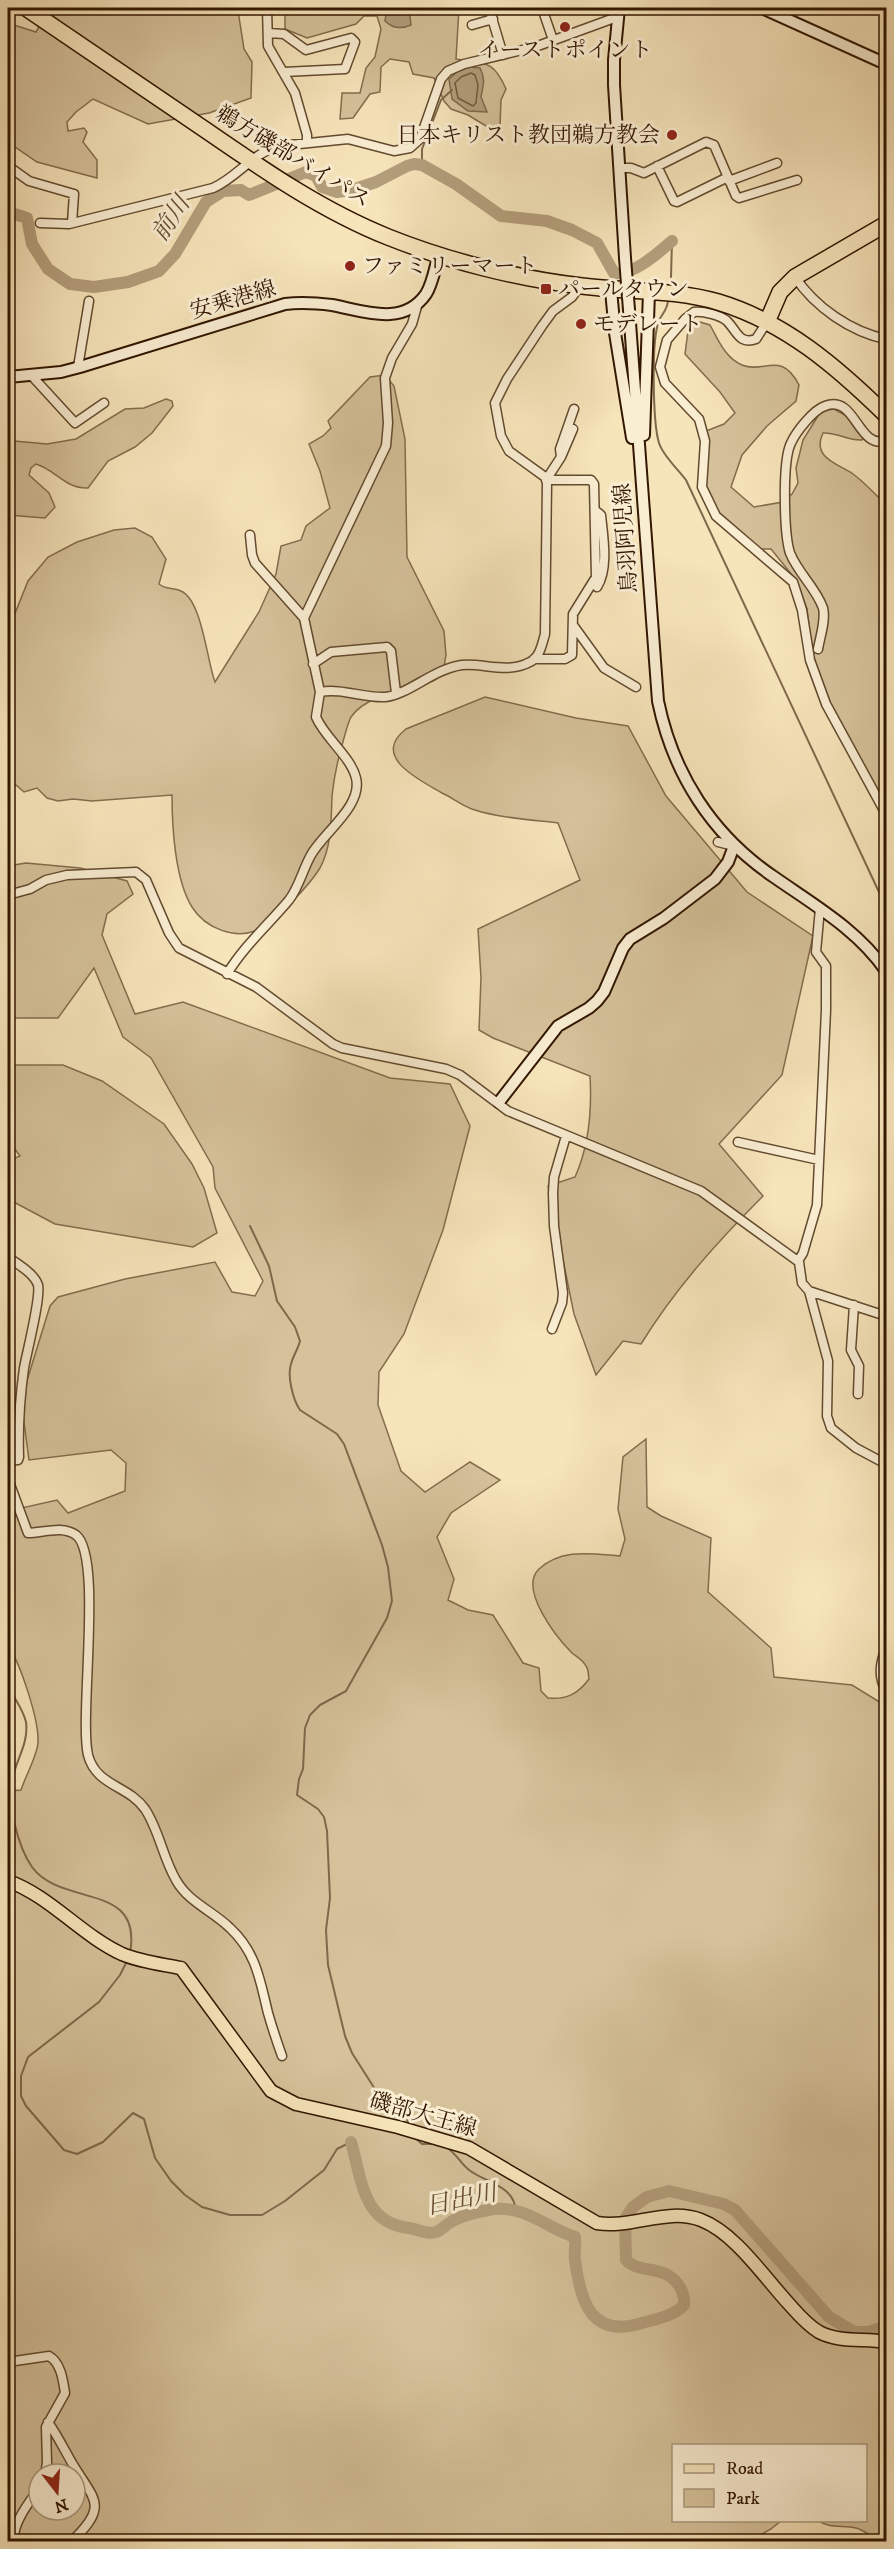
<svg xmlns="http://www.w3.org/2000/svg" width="894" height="2549" font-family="'IM FELL DW Pica','Noto Serif JP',serif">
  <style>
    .green { fill: #d5c19a; stroke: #846c4d; stroke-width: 1.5; fill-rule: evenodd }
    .water { fill: #b39e7b; stroke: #7f684a; stroke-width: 1.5 }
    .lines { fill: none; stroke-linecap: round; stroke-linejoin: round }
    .shore { stroke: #725a3e; stroke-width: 1.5 }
    .stream { stroke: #7f684a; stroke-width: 2 }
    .river { stroke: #b39e7b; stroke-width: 12 }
    .street-casing { stroke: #634a2e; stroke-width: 11 }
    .secondary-casing { stroke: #321600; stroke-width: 14 }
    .primary-casing { stroke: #321600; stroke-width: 15 }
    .highway-casing { stroke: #321600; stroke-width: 18 }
    .street { stroke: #f9edd2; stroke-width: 8 }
    .secondary { stroke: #f9edd2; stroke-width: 10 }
    .primary { stroke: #f6e4ba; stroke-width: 12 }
    .highway { stroke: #f6e4ba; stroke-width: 15 }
    .secondary-bridge-casing { stroke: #321600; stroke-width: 14; stroke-linecap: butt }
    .secondary-bridge { stroke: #f9edd2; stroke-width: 10 }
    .poi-dot { fill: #8f2418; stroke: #f9edd2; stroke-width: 2 }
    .labels { text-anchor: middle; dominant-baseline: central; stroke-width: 6; stroke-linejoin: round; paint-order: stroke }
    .poi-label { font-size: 22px; fill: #321600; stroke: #f9edd2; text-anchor: start }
    .street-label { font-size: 22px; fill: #321600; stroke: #f9edd2 }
    .water-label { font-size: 24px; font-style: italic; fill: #664c31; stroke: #f9edd2 }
  </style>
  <rect width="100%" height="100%" fill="#f6e4ba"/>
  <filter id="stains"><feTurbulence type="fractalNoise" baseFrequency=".00333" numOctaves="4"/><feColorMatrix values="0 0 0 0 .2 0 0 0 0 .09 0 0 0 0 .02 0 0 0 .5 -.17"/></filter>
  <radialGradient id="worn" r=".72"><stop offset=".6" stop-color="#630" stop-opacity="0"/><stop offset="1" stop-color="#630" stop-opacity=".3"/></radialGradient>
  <path class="green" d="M42,8h198l-1,9 5,32 8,13 -1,36 -42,15 -61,11 -55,-25 -17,13 -9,10 1,9 16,-3 3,4 -4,10 14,18v18l-60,-16 -29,-20v-119l28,9 11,-19z
    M285,8h174l-3,51c29,5 37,0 50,30l-5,11 -1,26 -5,4 -4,-1 -23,-14 -17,-6 -7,-8 -10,-23 -21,-4 -4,-12 -19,-3 -9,8 -1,25 -10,2 -17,24 -13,1 2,-26h18l6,-25 9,-11 6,-28 -4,-13h-13l-8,8 -49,14 -22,-9z
    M700,322l10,3c8,14 15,33 32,40 22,9 39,-15 57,20l-3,16 -29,25 -25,29 -11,32 23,20 29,-5 9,-8 6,-11 -2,-15 7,-28 18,-29 13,-2 31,17 2,5 -5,9c-14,1 -25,-8 -39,-7 -12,25 16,31 30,41 11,8 20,18 29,27l4,-1v305l-8,-8 -58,-114 -8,-34 -5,-40 -10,-28 -26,-32h-13l-39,-33 -14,-29 1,-56 18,-7 11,-11 -15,-21 -35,-38 3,-23z
    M385,375l9,11 11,53 2,118 37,74 2,24 -2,12 -5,10 -6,4c-25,9 -65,12 -82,36 -3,6 -5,14 -7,21 -6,20 -10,38 -12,58 -1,24 0,50 -12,72 -11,18 -43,51 -61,61 -23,12 -54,-1 -67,-22 -17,-27 -20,-80 -20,-112l-80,6 -19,-2 -15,2 -11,-3 -10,-10 -13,4 -16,-14v-147l20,-50 20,-24 29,-15 37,-12 21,-2 17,9 14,22 -7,25c7,6 14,3 22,7 21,9 26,70 34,91l44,-70 17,-38 5,-28 20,-6 5,-14 24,-18 -10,-37 -11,-27 14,-8 8,-8 -3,-7 42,-44z
    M166,399l6,2 1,5 -21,27 -17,14 -27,14 -20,27c-23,1 -32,-18 -52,-24l-5,4 -2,7 20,18 6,14 -10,11 -37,-3v-80l6,6 33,3 29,-5 49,-30 19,-1z
    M485,697l91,21 52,8 38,70 81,96 66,44 -31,139 -63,69 44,52c-46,46 -88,93 -122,148l-18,-3 -27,34 -22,-61 -26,-128 27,-9c14,-31 17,-67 15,-101l-97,-38 -14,-8 2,-52 -3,-49 102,-49 -22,-57c-25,-3 -60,-5 -83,-13 -11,-3 -22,-12 -33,-17 -22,-13 -72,-36 -36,-64z
    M26,863l54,5 47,13 6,13 -26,20 -5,21 33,79 48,-12 207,76 60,6 20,42 -27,104 -39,104 -25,38 -1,33 23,66 24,21 45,-30 30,18 -49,33 -14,24 17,42 -6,21 20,10 25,5 30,48 16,5 2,23 7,7c18,2 30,-4 41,-19 -1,-4 0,-9 -3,-13 -3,-6 -9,-9 -14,-13 -15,-15 -54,-64 -33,-84 23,-21 53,-15 81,-13l5,-17 -7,-30 5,-52 23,-18 1,68 14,9 50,22 -3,54 63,56 3,29 78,8 34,21v835c-11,0 -19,-10 -30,-13 -12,-3 -27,1 -37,-7l47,-1v-74h-192v74l107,1 -10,8 -23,13 -740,-1v-750l13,-1c4,-13 17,-36 17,-48 1,-23 -18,-79 -30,-97v-134l49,-11 11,13 57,-22 1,-28 -15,-13 -82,10 -8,-60 29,-94 8,-9 67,-18 90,-17 17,30 23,4 8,-15 -48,-93 -2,-21 -62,-109 -28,-21 -29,-69 -36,50h-50v-152zM39,2474h36v36h-36z
    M8,1065h55l39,16 62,43 28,40 12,24 13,45 -24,14 -138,-23 -47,-25v-38l12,-5 -12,-16z"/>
  <path class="water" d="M387,8h22l2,17c-9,4 -18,4 -26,-4z
    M470,67l10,1c6,11 3,18 1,29l6,15 -19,-1 -16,-12 -3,-20 9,-8z"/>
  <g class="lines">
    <path class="shore" d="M471,73l4,2 3,10 -2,18 -3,3 -15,-8 -3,-15 6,-6z"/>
    <path class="stream" d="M422,165v-16l19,-49 11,-10
      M671,277l1,-36
      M668,301c-1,10 -6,12 -9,20 -8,18 -6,103 0,122 4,13 19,26 27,37l200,427
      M250,1226l19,40 8,35 18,26 5,14c-2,8 -7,15 -9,23 -4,12 2,36 9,46l37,24 7,10 38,101 6,22 4,34 -5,17 -41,73 -26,14 -10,10 -5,13 -2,41 -4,10 -2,16 21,14 6,8 3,14 3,67 -4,32 2,35 17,71 7,17 35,55 19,10 5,8
      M8,1686c6,12 15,23 18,36 3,21 -10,38 -14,58 -5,24 6,67 20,87 30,41 111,14 98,86
      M127,1961l-7,14 -21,27 -71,55 -7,19v20l5,10 38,44 13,4 26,-12 30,-29 11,6 11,39 16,23 14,14 17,12 28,8h32l23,-14 39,-31 13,-21 14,-7
      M414,2137l8,7h13
      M446,2147c10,6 14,16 23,23 17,13 45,15 47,41"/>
    <path class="river" d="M8,212l19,6 5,26 16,25 22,15 24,3 34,-5 31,-11 16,-17 31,-52 17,-11 18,-1 8,5 57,-23 10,4 6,11 15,5 15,-2 24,-8 31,-16 7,-2 8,1 34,19 45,32 46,5 25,9 25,13 17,30c19,3 44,-20 58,-32
      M351,2142c11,37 11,81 58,86 10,1 16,7 27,4 6,-2 9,-7 15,-10 11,-7 31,-11 43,-13 32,-3 53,19 81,28 1,7 -1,15 0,23 6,41 15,79 67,63 14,-4 32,-7 42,-18 1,-6 -1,-12 -4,-18 -15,-24 -40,-12 -54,-27l-1,-41 8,-12 14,-10 22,-6 55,13 11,6 94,107 25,15h15l17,-6"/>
    <g class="street-casing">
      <path id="street" d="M267,8l1,38 27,47 12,42v8
        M489,8l14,47
        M542,8l11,32
        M644,8h1
        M472,25l21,-6
        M268,33l16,1 22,16 45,-12 4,4 -10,27 -61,3
        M8,166l21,15 45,13 -2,29
        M657,166l17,35 3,1 51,-25
        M619,168h12l13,5 62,-31 8,3 22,51 3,2 58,-18
        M729,181l48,-18
        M40,223l29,1 144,-36c25,-11 40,-36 67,-42l68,-7 46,12 16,-3 10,-9 21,-60 7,-8 16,-7 71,-17 82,-30
        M795,277c20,30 56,55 91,62
        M767,322l-11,17c-17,6 -19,-8 -29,-18 -7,-6 -24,-10 -33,-9l-9,7 -18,21 -7,27 5,16 34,36 6,22 -3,46 14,29 77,66 9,28 8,50 16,44 60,110
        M78,367l11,-66
        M31,375l44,48 29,-20
        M561,457l12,-28
        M596,511l5,4c2,21 8,53 -4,72
        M250,535l2,20 3,8 49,55
        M573,625l31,43 32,19
        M818,649c2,-12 8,-29 5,-41 -7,-20 -25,-35 -33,-55 -6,-19 -8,-92 1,-110 5,-11 22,-33 34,-37 31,-12 32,43 61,35
        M534,659h31l7,-4 1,-41 23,-37 -2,-93 -3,-4h-45l15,-23 -1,-8 14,-40
        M313,664l18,-12 56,-5 4,4 5,42
        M320,692c22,-4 43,6 65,5 23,-2 48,-28 77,-32 22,-2 46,9 68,-3 10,-5 12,-18 15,-28l2,-151 -2,-6 -36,-26 -8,-15 -6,-33 12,-24 35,-53 11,-15 19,-14 8,-11
        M718,842l16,4
        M8,895l22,-6 16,-9 21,-5 69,-3 10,8 23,53 10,15 77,39 77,57 9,4 104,21 14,6 48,36 193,80 98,71 3,21 7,8 19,70 -1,55 4,12 25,20 30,16
        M227,974c17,-28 41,-49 62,-74 10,-13 14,-31 22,-45 12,-22 52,-49 45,-77 -5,-21 -31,-40 -40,-61l4,-25 -16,-74 82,-172 2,-23 -3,-45 7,-20 20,-34 6,-21
        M738,1142l81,18
        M8,1257c9,7 26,16 30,28 3,12 -11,67 -14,83 -4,29 -6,59 -5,89l-1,3 -10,1
        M798,1261l5,-8 14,-48 9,-195v-44l-10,-14 4,-44
        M809,1291l77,25
        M854,1305l-3,45 8,16 -1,28
        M552,1329l10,-26 1,-10 -9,-67 -1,-33 1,-16 12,-41
        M8,1479l20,54c15,0 34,-8 48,2 27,21 3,181 12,220 8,31 40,30 57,54 14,21 18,49 31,71 12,22 37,31 54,48 26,24 30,52 38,85 4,14 9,29 14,43
        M886,1648c-6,15 -8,28 0,43
        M8,2362l41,-6c12,7 14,24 16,37l-19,34 1,36 -2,11
        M48,2422c9,13 16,27 24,41 22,37 38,42 -1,79
        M14,2542c-2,-19 15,-39 25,-54"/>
    </g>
    <g class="secondary-casing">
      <path id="secondary" d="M619,8l-5,52v25l11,173
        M762,8l124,56
        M611,290l4,43 17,105
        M630,323l28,378c15,73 54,134 116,176 40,28 84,53 112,94
        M8,377l53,-5 19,-5 205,-63c16,-2 31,-1 47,1 32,6 71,22 94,-11 7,-11 9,-27 13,-40
        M644,435l5,-143
        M499,1102l59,-76 31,-18 8,-7 7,-9 19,-44 7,-9 34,-21 51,-39 13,-17 6,-16"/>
    </g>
    <g class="primary-casing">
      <path id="primary" d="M8,1881c42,15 73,54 114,73 19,8 39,10 59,14l90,123 25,13 102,23 71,21 128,75c35,6 70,-16 104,-3 34,13 63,57 88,84 9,10 18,21 30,28 21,11 45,6 67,10"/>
    </g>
    <g class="highway-casing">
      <path id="highway" d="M26,8c60,41 121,82 181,123 58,40 116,80 181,106 60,24 131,42 194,49 45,6 92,3 136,16 67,20 119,65 168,113
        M767,322l13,-30 15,-15 91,-53"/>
    </g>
    <use href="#street" class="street"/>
    <use href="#secondary" class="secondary"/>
    <use href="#primary" class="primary"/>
    <use href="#highway" class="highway"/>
    <g class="secondary-bridge-casing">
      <path id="secondary-bridge" d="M625,258l5,65"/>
    </g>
    <use href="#secondary-bridge" class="secondary-bridge"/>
  </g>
  <g class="poi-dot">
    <circle cx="565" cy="27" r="6"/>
    <circle cx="672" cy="135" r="6"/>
    <circle cx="350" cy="266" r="6"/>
    <rect x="540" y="283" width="12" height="12" rx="3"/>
    <circle cx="581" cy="324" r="6"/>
  </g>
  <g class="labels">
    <g class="poi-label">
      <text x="565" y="50" text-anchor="middle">イーストポイント</text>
      <text x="660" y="135" text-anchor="end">日本キリスト教団鵜方教会</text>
      <text x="362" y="266">ファミリーマート</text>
      <text x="558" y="289">パールタウン</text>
      <text x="593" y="324">モデレート</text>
    </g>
    <g class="street-label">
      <text transform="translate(293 157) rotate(31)">鵜方磯部バイパス</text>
      <text transform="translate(233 300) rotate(-16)">安乗港線</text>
      <text transform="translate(626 538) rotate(-94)">鳥羽阿児線</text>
      <text transform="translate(423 2115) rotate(16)">磯部大王線</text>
    </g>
    <g class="water-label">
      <text transform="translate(171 219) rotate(-56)">前川</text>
      <text transform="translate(461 2200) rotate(-12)">日出川</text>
    </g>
  </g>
  <rect width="894" height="2549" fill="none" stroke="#f6e4ba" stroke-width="30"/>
  <rect x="9" y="9" width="876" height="2531" fill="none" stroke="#321600" stroke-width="3"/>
  <rect x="15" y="15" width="864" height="2519" fill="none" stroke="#321600" stroke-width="1.5"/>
  <rect x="672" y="2444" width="195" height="78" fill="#f9edd2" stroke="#a9977e" stroke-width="1.5"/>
  <rect x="684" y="2464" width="30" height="9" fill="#f6e4ba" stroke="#a9977e" stroke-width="1.5"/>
  <text x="726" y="2474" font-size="18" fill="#321600">Road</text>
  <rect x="684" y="2489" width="30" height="18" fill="#d5c19a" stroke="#a9977e" stroke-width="1.5"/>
  <text x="726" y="2504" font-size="18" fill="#321600">Park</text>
  <g transform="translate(57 2492) rotate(163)"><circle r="28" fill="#f9edd2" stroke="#a9977e" stroke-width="1.5"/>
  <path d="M0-4.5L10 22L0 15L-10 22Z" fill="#8f2418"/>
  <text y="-9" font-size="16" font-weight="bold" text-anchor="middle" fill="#321600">N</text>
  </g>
  <rect width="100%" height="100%" filter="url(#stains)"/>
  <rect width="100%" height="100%" fill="url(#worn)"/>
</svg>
